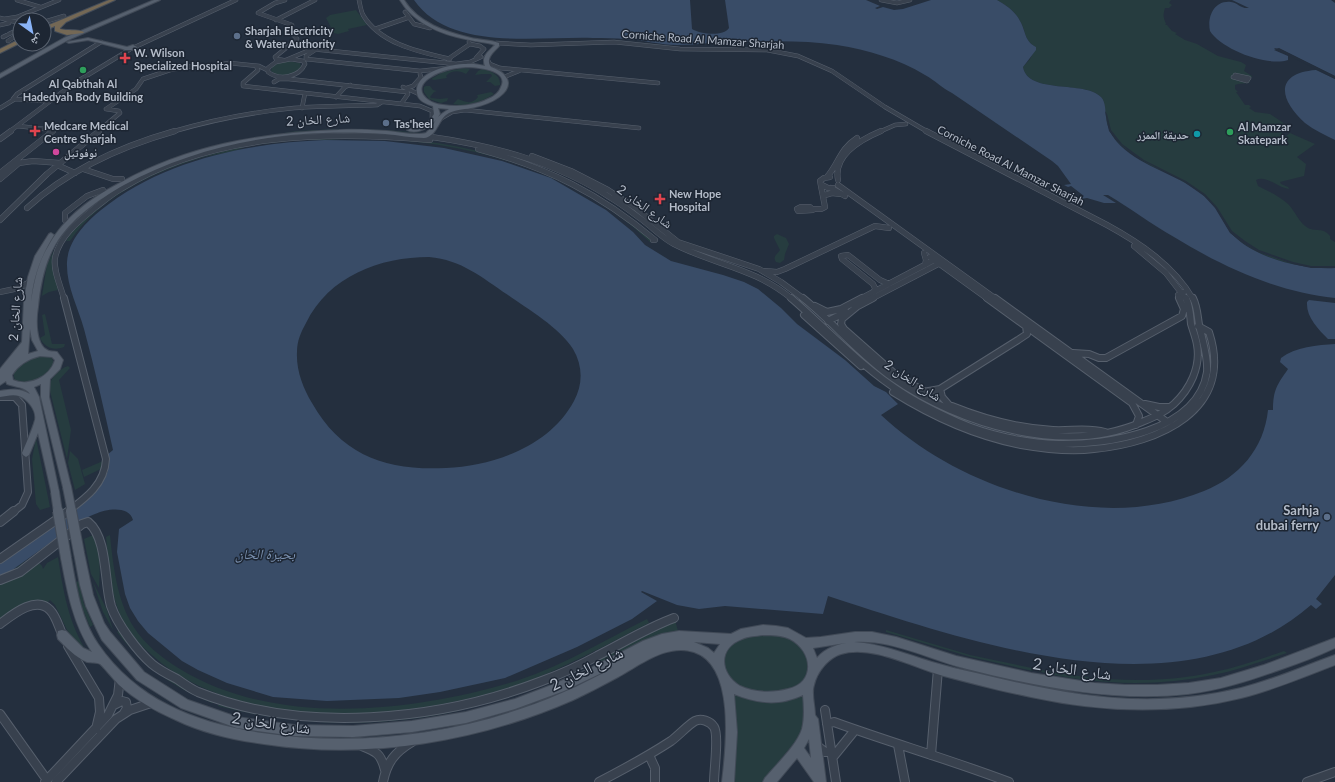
<svg xmlns="http://www.w3.org/2000/svg" width="1335" height="782" font-family="Lato,'Noto Naskh Arabic',sans-serif">
  <style>
    .green { fill: #263c3f }
    .water { fill: #394c67; fill-rule: evenodd }
    .pier { fill: #242f3e }
    .lines { fill: none; stroke-linecap: round; stroke-linejoin: round }
    .minor-far3-casing { stroke: #565f6c; stroke-width: 4.5 }
    .minor-far2-casing { stroke: #565f6c; stroke-width: 6 }
    .minor-far1-casing { stroke: #565f6c; stroke-width: 8 }
    .minor-casing { stroke: #565f6c; stroke-width: 10 }
    .major-casing { stroke: #414a57; stroke-width: 2 }
    .highway-casing { stroke: #434c59; stroke-width: 2 }
    .minor-far3 { stroke: #38414e; stroke-width: 3.5 }
    .minor-far2 { stroke: #38414e; stroke-width: 5 }
    .minor-far1 { stroke: #38414e; stroke-width: 6 }
    .minor { stroke: #38414e; stroke-width: 8 }
    .major { fill: #56606e; fill-rule: evenodd }
    .highway { fill: #746855; fill-rule: evenodd }
    .major-bridge-far1-casing { stroke: #414a57; stroke-width: 10; stroke-linecap: butt }
    .major-bridge-casing { stroke: #414a57; stroke-width: 12; stroke-linecap: butt }
    .major-bridge-far1 { stroke: #56606e; stroke-width: 8 }
    .major-bridge { stroke: #56606e; stroke-width: 10 }
    .service-dot { fill: #5c6f8a; stroke: #1d2633; stroke-width: 1.5 }
    .health-dot { fill: #e0444e; stroke: #1d2633; stroke-width: 1.5 }
    .leisure-dot { fill: #2e9e5b; stroke: #1d2633; stroke-width: 1.5 }
    .culture-dot { fill: #0f9aa8; stroke: #1d2633; stroke-width: 1.5 }
    .hotel-dot { fill: #d1479c; stroke: #1d2633; stroke-width: 1.5 }
    .labels { text-anchor: middle; dominant-baseline: central; stroke-width: 3; stroke-linejoin: round; paint-order: stroke }
    .far-poi-label { font-size: 11px; font-weight: bold; fill: #b4bcc9; stroke: #1d2633; text-anchor: start }
    .far-street-label { font-size: 11px; fill: #b4bcc9; stroke: #1d2633 }
    .street-label { font-size: 13px; fill: #b4bcc9; stroke: #1d2633 }
    .poi-label { font-size: 13px; font-weight: bold; fill: #b4bcc9; stroke: #1d2633; text-anchor: end }
    .water-label { font-size: 14px; font-style: italic; fill: #7c92b1; stroke: #1d2633 }
    .near-street-label { font-size: 16px; fill: #b4bcc9; stroke: #1d2633 }
  </style>
  <rect width="100%" height="100%" fill="#242f3e"/>
  <path class="green" d="M997,0h174l-2,3 3,2 -3,3h-4c-2,7 -2,9 1,16l-1,1h2l5,6 5,2 -2,1 10,6 12,4 21,12 23,6 5,3 -2,6 8,5 -3,7 -11,1 -3,1v4l3,3h-2l9,13h4l2,2 -2,1 6,4 15,2 15,10 -7,3 7,10 5,-4 25,11 -18,13 9,7 -2,12 -24,6 1,2 7,3 1,2c-11,-1 -22,-14 -33,-9l2,6c10,5 21,10 30,18 7,7 11,19 20,24 8,4 15,-1 22,8v3l5,3v26c-32,1 -72,-8 -97,-29 -22,-18 -38,-42 -60,-60 -6,-5 -16,-8 -24,-12 -7,-3 -33,-20 -37,-26 -4,-5 -8,-13 -10,-18 -3,-8 0,-20 -6,-26 -16,-17 -73,-2 -78,-30l7,-8 6,-12c-13,-7 -9,-15 -16,-26 -4,-9 -14,-16 -23,-21z
    M356,10l11,15 -19,4 1,2 -11,3 -4,-1 -8,-15 4,-3z
    M286,61l14,2 1,4c-7,8 -21,11 -30,4 1,-7 9,-8 15,-10z
    M464,68l6,1 -4,5c-5,-3 -14,-5 -20,2l1,2 -13,2 -3,-1 12,-7z
    M482,69c9,2 19,6 18,16l-5,1 -5,-4h-4l6,-6 -1,-2h-9l-7,1 3,-4z
    M426,86h4l3,4 4,1 -3,1 -4,5 1,1 9,1 8,-1 -1,3 -6,2 -12,-4 -5,-7v-5z
    M491,92l3,2c-10,7 -29,14 -41,10l5,-5c6,2 13,7 20,-2l-1,-2z
    M340,129l45,1 38,3 -86,-3 -42,2 -31,4 33,-5z
    M365,136c112,6 202,30 288,105l-3,1c-76,-72 -180,-100 -283,-104 -12,0 -68,4 -72,1v1l-50,6 51,-7z
    M244,147c-5,4 -31,8 -40,10 -51,15 -103,39 -134,84h-4c37,-57 115,-81 178,-94z
    M777,234l9,4 3,6 -4,10 -1,6 -4,3 -4,-1c-4,-6 2,-8 4,-12l-6,-12v-2z
    M58,243l2,1 -6,31 4,15 -9,2 -7,4 5,-32z
    M45,314l7,30h13l-1,3c-10,4 -19,1 -24,-9l5,-3 -3,-20z
    M38,356h7l7,2 2,6c-6,13 -26,23 -39,16 -6,-13 14,-21 23,-24z
    M68,366l2,2 -11,12 12,50 -4,29 -18,-72c2,-10 10,-18 19,-21z
    M36,438l14,69 -10,3 -4,-6 -4,-45z
    M70,451l8,8 7,25 -10,6 -7,-27z
    M103,461l2,6 -21,10 -2,-7z
    M93,535c8,15 7,36 6,53l-8,-14 -7,-35z
    M110,535c3,30 7,65 23,91 11,18 29,32 47,43 96,59 236,43 339,11 45,-15 84,-39 126,-60l2,-1 2,4c-44,22 -87,47 -134,63 -102,33 -254,47 -347,-18 -16,-12 -33,-26 -43,-44 -15,-26 -16,-59 -19,-87z
    M33,556l9,10 1,3 4,-6 11,-6c5,33 10,63 27,92l-2,2 -16,-21 -12,-25 -5,-5 -3,3c-16,0 -34,5 -47,15v-39z
    M79,581l5,23 9,21 -3,2 -9,-22 -5,-23z
    M93,582l14,28 6,20 -10,-18z
    M675,620l3,11 -27,7 -50,25 -3,-5z
    M120,630l52,51 42,20 -2,2c-41,-17 -68,-36 -95,-71z
    M886,630l84,25 62,13 1,3 -62,-14 -85,-25z
    M754,635c15,0 31,-1 44,8 16,12 14,43 -7,46 -16,3 -37,6 -52,-2 -14,-7 -20,-25 -11,-38 1,-3 3,-6 5,-8 6,-3 14,-4 21,-6z
    M1284,651l3,2c-25,8 -49,17 -74,22 -57,12 -119,10 -176,-4v-2c59,12 118,16 177,3 24,-5 47,-13 70,-21z
    M733,693l21,7 51,-7v24l-4,17 -38,48h-32z
    M220,702l114,19 34,-1 90,-12v3c-80,17 -160,16 -240,-5z"/>
  <path class="water" d="M414,0h276l2,29c8,5 31,8 37,-1l-4,-28h141l14,6 -5,2 2,1 6,-2 11,3 9,-1 28,-9h66c9,5 19,12 23,21 6,10 4,20 16,26v3l-13,17c5,28 62,13 78,30 5,5 4,14 5,20 1,10 5,18 11,25 21,23 53,30 78,47 10,7 19,15 25,26 4,6 6,12 11,18 22,25 72,37 104,35v30c-58,-6 -112,-31 -161,-61 -23,-13 -44,-29 -66,-42h-5l13,8h-12l-17,-5 -7,1 4,-3 -13,-10 -3,1 -4,-2 7,-1 -13,-18 -6,-5 -100,-68c-10,-5 -16,-12 -27,-18 -26,-16 -57,-25 -88,-30 -41,-6 -85,-3 -127,-2 -11,1 -22,2 -33,2 -17,0 -34,-5 -51,-6 -11,-1 -22,-1 -33,-1 -55,-2 -143,14 -179,-38z
    M1232,0h99l4,3v73l-56,-28 -5,2 14,6v4c-21,7 -67,-11 -78,-29 -3,-14 4,-31 21,-29 7,1 10,7 18,6z
    M1316,70l19,9v61c-10,-5 -21,-10 -30,-17 -26,-23 -31,-50 11,-53z
    M325,140l60,1 59,7 58,13 49,17 55,32 27,22 12,13 26,16 52,14 21,7 14,7 23,19 16,16 48,36 29,26 12,6 12,12 -17,11c80,75 218,119 323,76 35,-14 60,-42 64,-81h5c0,-20 4,-25 15,-41l-8,-7 1,-4c14,-11 37,-13 54,-14v231l-19,24 6,5 -6,5 -5,-4c-129,113 -341,37 -483,-9l-5,18 -98,-8 -26,3 -22,-4 -35,-14 -1,1 16,9 -25,18 -55,28 -72,31 -65,14 -41,6 -72,3 -54,-4 -46,-14 -29,-13 -16,-9 -34,-28 -10,-12 -8,-13 -5,-14 -8,-42 2,-23 14,-9c-4,-15 -27,-11 -38,-6 -13,5 -25,15 -37,23 -19,14 -39,28 -58,42v-19l102,-77 6,-12 -1,-16 6,-5c-9,-40 -18,-81 -29,-121 -6,-22 -18,-43 -17,-67 1,-21 18,-39 34,-52 62,-50 146,-67 224,-70zM429,257c33,3 52,20 79,38 20,14 52,33 65,54 10,17 10,35 1,52 -24,45 -80,65 -128,67 -59,3 -104,-12 -134,-65 -9,-15 -16,-33 -15,-51 0,-11 4,-20 9,-29 23,-47 74,-66 123,-66z
    M1309,300l26,3v36h-7c-10,-10 -22,-22 -21,-37z"/>
  <path class="pier" d="M1274,48l6,1 55,27v3l-45,-23 -14,-6z
    M1105,111l2,3 4,16 11,14 22,16 42,21 19,13 12,13 15,24 13,10 14,9 34,12 18,4h24v2h-24l-18,-4 -35,-12 -15,-9 -13,-10 -15,-25 -11,-12 -20,-14 -48,-25 -18,-15 -9,-11z"/>
  <g class="lines">
    <g class="minor-far3-casing">
      <path id="minor-far3" d="M17,0l23,7
        M359,0c1,5 2,11 4,15 17,29 57,37 87,44
        M881,0l16,3 13,-3
        M405,12l9,12 16,4
        M0,18l20,5
        M4,19l13,-2 42,-17
        M276,20l39,-20
        M44,22l20,-6
        M0,25l9,-2
        M375,29l32,-11
        M9,34l4,-2
        M3,37l4,-2
        M8,41l12,-8
        M469,42l1,2 10,2 4,3 -8,9
        M496,43l35,2 83,-3 66,7 87,1 31,6 34,15 53,36 43,25
        M135,47l101,-47
        M315,50l-9,6v3l114,12 28,-3
        M486,57l4,7 10,4 158,15
        M291,59l12,2 2,3c-6,13 -25,17 -37,8v-4l8,-6z
        M448,59l22,-15
        M283,60l-7,-1 -1,-2 22,-18 -6,-7 1,-7 -34,-12 17,-10 10,-3
        M286,60l26,-11 144,15 14,-2 11,-5
        M256,66l2,4 -15,13v3l177,20 12,5v11
        M504,77l15,-6
        M1233,77l14,4 2,-3 -14,-3
        M274,82l5,-3h10l118,13 1,2 -7,10
        M403,87l16,7
        M407,88l6,-2 8,-9 -1,-3
        M336,97l9,-10 5,-2
        M13,99l4,-5 84,-52
        M0,108l15,-9 29,2
        M302,108l3,-15
        M106,109l30,-20 7,-10 27,-9 23,-4 14,1 22,-4 30,3 8,4
        M440,119l12,-7 13,-2 174,18
        M17,126l37,4
        M9,132l64,-48 56,-34
        M52,132l2,-2
        M97,132l23,-19 -1,-2 -13,-2
        M171,132c41,-12 82,-20 123,-24 28,-2 56,-2 83,-3l5,-3
        M879,132l16,-7 11,-1"/>
    </g>
    <g class="minor-far2-casing">
      <path id="minor-far2" d="M926,131l181,94c33,18 67,41 86,74
        M425,136c65,9 130,25 186,62 12,7 23,16 34,24 10,8 19,17 29,22 41,21 81,24 118,55
        M0,139l11,-8
        M478,149c70,19 121,44 177,91h-2
        M532,156l39,15 37,19 29,19 41,33 81,27 22,13 23,17
        M19,163l14,-2 27,2
        M57,165l18,8
        M83,169l30,10h9
        M0,173l53,-42
        M827,177c12,-14 13,-28 30,-39
        M0,179l19,-16 -2,-1
        M838,180c-5,-26 24,-41 43,-49
        M822,185l6,3h5
        M838,185l158,114
        M831,188l14,8
        M825,195l7,-2 8,1
        M801,207h9l3,3 -15,1 -1,-2z
        M27,208c41,-38 95,-62 148,-77
        M813,209h8l4,-2 -5,-26 4,-3 6,-1
        M0,220l47,-46 52,-43
        M65,220v-7l22,-17 16,-6
        M1134,246l32,27 20,26
        M924,253l2,7 -1,5
        M930,257l58,42
        M765,271l12,1 8,-3 90,-43 14,2
        M0,292l19,-4 11,-6
        M874,292l1,-4 -2,-4 -31,-25 -1,-3 7,-1 32,25 9,4
        M64,299c-3,-12 -11,-28 -9,-41 4,-22 25,-38 41,-51 8,-6 16,-13 25,-18 89,-56 208,-58 309,-49
        M860,299l76,-40
        M871,299l71,-37
        M1180,299l-2,-4 6,-3"/>
    </g>
    <g class="minor-far1-casing">
      <path id="minor-far1" d="M64,298l42,161c-1,25 -20,39 -39,53
        M791,298c36,31 70,69 110,94 18,12 37,21 57,30 30,13 67,21 100,22 48,1 140,-12 149,-72 1,-14 -3,-26 -6,-39 -4,-12 -2,-23 -8,-35
        M803,298c31,25 57,57 90,80 67,47 172,78 249,44 12,-5 22,-9 32,-18 16,-15 27,-37 23,-59 -1,-7 -4,-14 -6,-21 -1,-9 -1,-17 -5,-26
        M987,298l145,105 7,13 -3,9
        M995,298l172,124
        M859,305l-17,14 -1,5 3,5 51,45 40,24
        M815,306l12,6 14,-3 21,-11
        M856,307l17,-9
        M804,315l57,51
        M828,321l18,-9
        M1073,353l16,1 10,4h7l76,-42 2,-7 -5,-11
        M940,389l2,8 7,8
        M893,392c40,25 82,44 128,53 23,4 49,7 73,4 64,-6 141,-38 115,-117l-11,-6
        M923,392l17,-3 78,-49 9,-6 -1,-8
        M0,397h15l7,8 6,87 -6,13 -9,7
        M1145,404l14,3h11
        M952,406c32,13 66,22 101,24 18,1 35,-3 52,2"/>
    </g>
    <g class="minor-casing">
      <path id="minor" d="M0,522l14,-11
        M0,559l69,-48
        M0,580l20,-8 62,-48 6,-2c20,16 16,61 23,84 6,18 27,46 41,58 7,6 17,11 25,15 7,5 14,10 21,13 105,42 240,29 344,-11 19,-7 37,-15 55,-25 26,-13 50,-28 77,-38
        M0,624c12,-9 36,-29 50,-14 7,7 9,19 14,28
        M68,646l31,52 1,14 -4,17
        M114,705l8,-4 4,1 1,6 -3,5
        M825,710l11,72
        M0,714l47,66
        M827,724l7,-2c58,21 117,38 175,60
        M816,745l9,7h7
        M898,745l7,37
        M362,746c15,6 19,8 23,24
        M649,755l6,13v14
        M931,755l7,-86
        M833,757l22,-27
        M45,782l63,-67 10,-20 2,-17
        M56,782l60,-63 14,-9 21,-7
        M383,782c4,-20 12,-30 29,-40
        M599,782c25,-13 49,-26 72,-41 7,-5 18,-17 24,-20 6,-3 15,0 19,6 5,8 0,44 0,55
        M1307,782l28,-10"/>
    </g>
    <g class="major-casing">
      <path id="major" d="M154,0h6l-92,40 -68,38v-4l64,-36z
        M400,0h4c14,23 42,32 67,38 9,2 19,2 28,5v3c-6,7 -14,12 -8,21 17,6 24,18 8,30 -8,6 -18,9 -28,11 -8,2 -17,1 -25,7 -8,6 -10,22 -22,23 -12,0 -26,-3 -39,-4 -27,-2 -55,-2 -82,0 -63,5 -124,21 -179,51 -26,15 -53,33 -69,60 -11,19 -15,41 -17,62 -2,11 -3,37 9,43 2,2 7,1 10,2l6,8 -3,9 -10,10 -1,18 22,90 -1,3 -3,1 -3,-1 -1,-3 -22,-90v-13l-7,3 5,10 20,95 -1,3 -3,1 -3,-1 -14,-62 -9,22 -3,2 -3,-2 -1,-2c4,-10 10,-22 13,-33 2,-9 -7,-21 -16,-24 -6,-2 -13,0 -19,1v-6c11,-2 20,-3 30,3 -4,-7 -15,-7 -23,-10l-1,-3 -6,4v-16l22,-27 2,-42 4,-23 7,-21 14,-22 2,-1 3,2c-13,21 -21,42 -23,67 3,-20 7,-40 18,-57 15,-27 42,-47 69,-61 70,-39 142,-51 221,-54 16,-1 32,0 48,1 11,1 29,5 39,2l4,-4 6,-9c-7,8 -20,15 -29,10l17,-5 6,-5 4,-6 -1,-8c-7,-2 -15,-5 -16,-13 -3,-21 34,-29 49,-29 6,-1 13,1 19,2 -4,-10 4,-15 10,-21 -8,-3 -17,-3 -25,-5 -27,-5 -55,-15 -70,-40zM466,67c11,0 44,3 35,20 -2,6 -8,10 -13,12 -13,7 -31,8 -45,6 -17,-2 -32,-16 -12,-28 10,-7 23,-9 35,-10zM438,108l11,1 -6,4 -5,4 2,-3zM30,329l2,11 6,11 -10,3zM40,356l12,1 3,3c-5,17 -26,27 -42,20l-1,-5c6,-10 16,-16 28,-19z
        M88,38l39,9 6,-2 4,2 -2,3h-10l-2,-1 -35,-9 -19,3 -2,-1z
        M79,549l3,1 2,3 9,42 11,28 6,9 34,40 44,28 49,17 57,8 59,1 59,-5 54,-9 49,-13 34,-13 40,-17 54,-28 19,-7 17,-3 52,3 10,-5 22,-4 13,1 12,2 18,10 15,-1 34,-5h17l24,5 60,19 75,17 63,10 31,2h32l32,-2 32,-5 43,-13 71,-27v10c-17,8 -35,15 -53,21 -31,11 -61,21 -94,25 -74,8 -149,-7 -221,-25 -36,-9 -75,-30 -113,-27 27,2 52,12 78,20 14,4 29,8 44,11 92,22 171,38 265,15 32,-8 63,-22 94,-33v10c-31,12 -62,25 -94,33 -69,17 -141,14 -210,-1 -30,-6 -61,-14 -91,-22 -29,-9 -69,-30 -99,-21 -13,4 -24,18 -27,31 -3,8 1,21 1,30l3,4 8,63h-12l-17,-24 -20,24h-14l2,-4c11,-13 32,-33 37,-49 3,-12 2,-23 1,-34 -24,11 -44,9 -69,-1l3,38 -3,50h-12c4,-34 14,-116 -28,-130 -27,-9 -54,13 -76,25 -15,8 -30,16 -45,23 -96,42 -205,60 -309,44 -30,-4 -61,-11 -88,-24 -21,-9 -40,-20 -57,-35 -3,-3 -17,-20 -19,-21 -3,-2 -9,-1 -13,-2 -12,-5 -20,-14 -29,-23l-1,-4 1,-4 4,-1 4,1 17,17 9,4c-19,-28 -25,-62 -31,-94l2,-3 3,-1 3,1 2,3c5,29 10,61 27,86 39,57 99,79 164,89 119,18 247,-6 352,-66l-50,24 -49,18 -49,14 -54,9 -59,5 -59,-1 -57,-8 -56,-20 -44,-28 -35,-40 -5,-10 -11,-24 -6,-21 -6,-32 2,-3zM763,635c9,0 19,0 27,4 23,12 26,44 -2,50 -14,4 -34,4 -48,-3 -21,-13 -22,-38 2,-47 6,-3 14,-3 21,-4zM694,642l26,2 -6,9 -6,-5zM852,642c-13,2 -26,5 -35,16l-4,-10zM809,739l2,19 -7,-10z"/>
    </g>
    <g class="highway-casing">
      <path id="highway" d="M109,0h6l-49,22 -6,6v1c7,2 17,0 24,3l-1,1 -16,2 -12,-4v-5l-11,5v-4z
        M20,39v4l-20,10v-4z"/>
    </g>
    <use href="#minor-far3" class="minor-far3"/>
    <use href="#minor-far2" class="minor-far2"/>
    <use href="#minor-far1" class="minor-far1"/>
    <use href="#minor" class="minor"/>
    <use href="#major" class="major"/>
    <use href="#highway" class="highway"/>
    <g class="major-bridge-far1-casing">
      <path id="major-bridge-far1" d="M67,487l5,25
        M55,492l3,20"/>
    </g>
    <g class="major-bridge-casing">
      <path id="major-bridge" d="M58,511l8,47
        M71,511l8,42"/>
    </g>
    <use href="#major-bridge-far1" class="major-bridge-far1"/>
    <use href="#major-bridge" class="major-bridge"/>
  </g>
  <g class="service-dot">
    <circle cx="237" cy="36" r="4"/>
    <circle cx="386" cy="123" r="4"/>
    <circle cx="1327" cy="517" r="4"/>
  </g>
  <g class="health-dot">
    <path d="M123 52h4v4h4v4h-4v4h-4v-4h-4v-4h4z"/>
    <path d="M33 125h4v4h4v4h-4v4h-4v-4h-4v-4h4z"/>
    <path d="M658 193h4v4h4v4h-4v4h-4v-4h-4v-4h4z"/>
  </g>
  <g class="leisure-dot">
    <circle cx="83" cy="70" r="4"/>
    <circle cx="1230" cy="132" r="4"/>
  </g>
  <circle class="culture-dot" cx="1197" cy="134" r="4"/>
  <circle class="hotel-dot" cx="56" cy="152" r="4"/>
  <g class="labels">
    <g class="far-poi-label">
      <text x="245" y="30">Sharjah Electricity<tspan x="245" dy="13">&amp; Water Authority</tspan></text>
      <text x="134" y="52">W. Wilson<tspan x="134" dy="13">Specialized Hospital</tspan></text>
      <text x="83" y="83" text-anchor="middle">Al Qabthah Al<tspan x="83" dy="13">Hadedyah Body Building</tspan></text>
      <text x="394" y="123">Tas'heel</text>
      <text x="44" y="125">Medcare Medical<tspan x="44" dy="13">Centre Sharjah</tspan></text>
      <text x="1238" y="126">Al Mamzar<tspan x="1238" dy="13">Skatepark</tspan></text>
      <text x="1189" y="134" text-anchor="end">حديقة الممزر</text>
      <text x="64" y="152">نوفوتيل</text>
      <text x="669" y="193">New Hope<tspan x="669" dy="13">Hospital</tspan></text>
    </g>
    <g class="far-street-label">
      <text transform="translate(703 39) rotate(4)">Corniche Road Al Mamzar Sharjah</text>
      <text transform="translate(1011 165) rotate(27)">Corniche Road Al Mamzar Sharjah</text>
    </g>
    <g class="street-label">
      <text transform="translate(318 119) rotate(-3)">شارع الخان 2</text>
      <text transform="translate(645 206) rotate(36)">شارع الخان 2</text>
      <text transform="translate(15 309) rotate(-86)">شارع الخان 2</text>
      <text transform="translate(913 380) rotate(33)">شارع الخان 2</text>
    </g>
    <g class="poi-label">
      <text x="1319" y="510">Sarhja<tspan x="1319" dy="15">dubai ferry</tspan></text>
    </g>
    <g class="water-label">
      <text x="265" y="553">بحيرة الخان</text>
    </g>
    <g class="near-street-label">
      <text transform="translate(586 668) rotate(-26)">شارع الخان 2</text>
      <text transform="translate(1072 668) rotate(8)">شارع الخان 2</text>
      <text transform="translate(271 722) rotate(8)">شارع الخان 2</text>
    </g>
  </g>
  <g transform="translate(32 32) rotate(147)"><circle r="19" fill="#1d2633" stroke="#59626f"/>
  <path d="M0-3L7 15L0 10L-7 15Z" fill="#8ab4f8"/>
  <text y="-6" font-size="11" font-weight="bold" text-anchor="middle" fill="#b4bcc9">ش</text>
  </g>
</svg>
